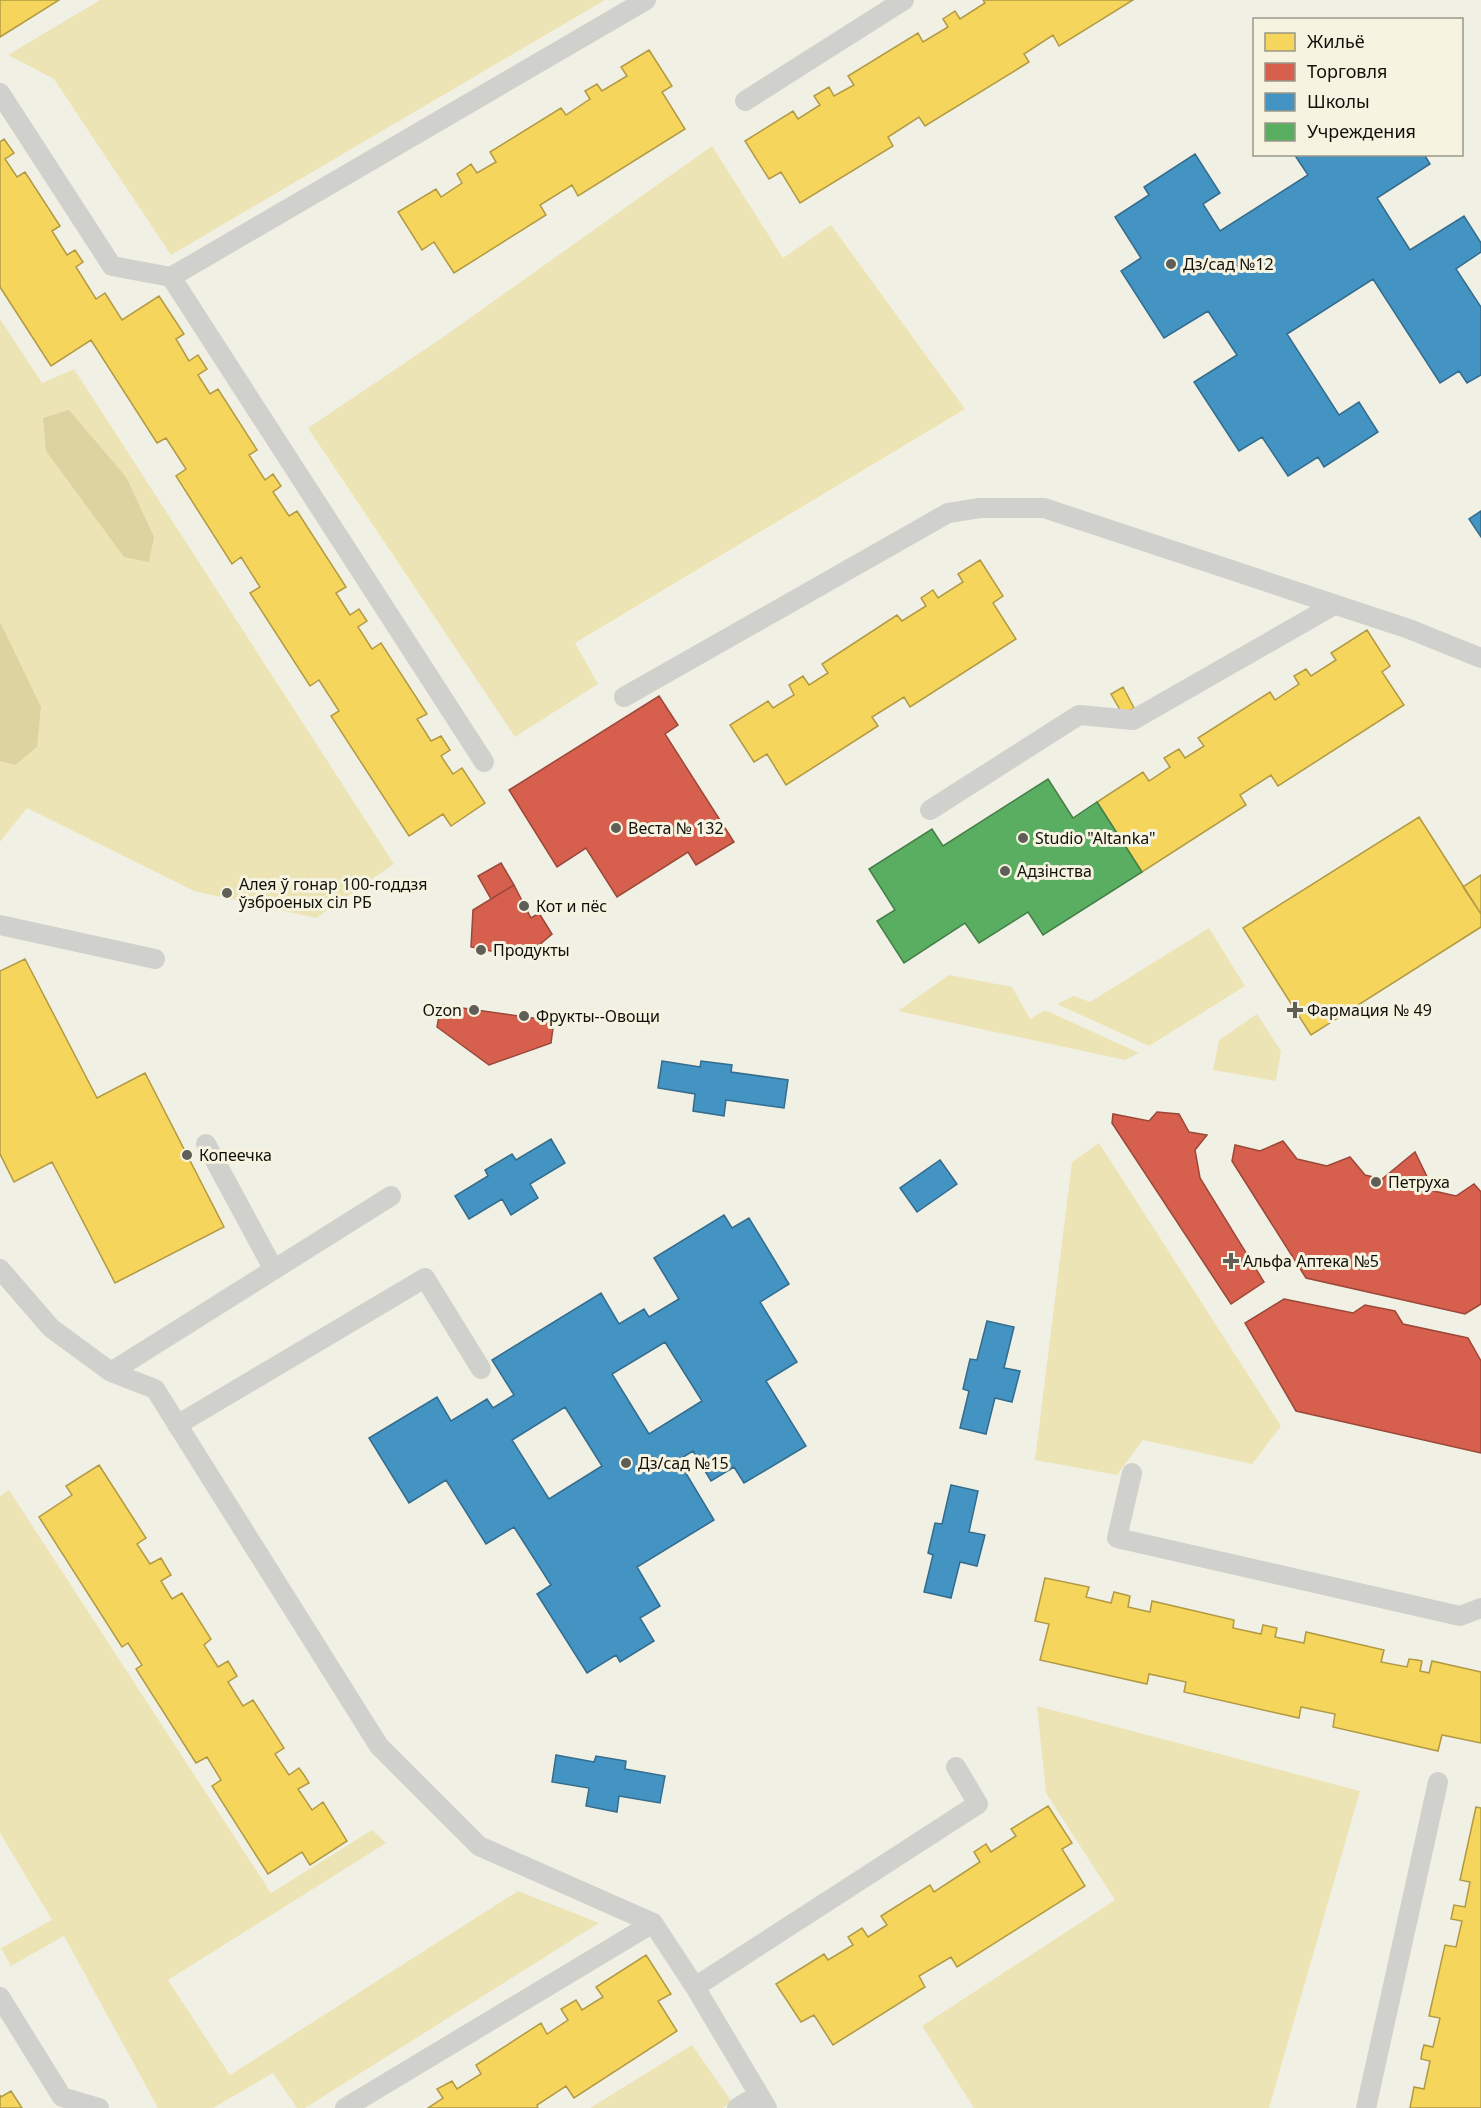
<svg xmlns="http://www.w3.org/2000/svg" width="1481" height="2108" font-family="'Noto Sans',sans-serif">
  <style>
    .green { fill: #ede4b5 }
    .forest { fill: #dcd3a0 }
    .homes { fill: #f6d55c; stroke: #b19a43; stroke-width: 1.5 }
    .shops { fill: #d6604d; stroke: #9b4839; stroke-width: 1.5 }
    .schools { fill: #4393c3; stroke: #346c8c; stroke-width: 1.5; fill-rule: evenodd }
    .public { fill: #5aae61; stroke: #447f47; stroke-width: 1.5 }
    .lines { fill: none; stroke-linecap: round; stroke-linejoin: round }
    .service { stroke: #d0d0cd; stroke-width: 20 }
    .poi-dot { fill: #5f5e57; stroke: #f6f3e0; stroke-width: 2 }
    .labels { text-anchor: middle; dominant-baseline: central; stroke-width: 6; stroke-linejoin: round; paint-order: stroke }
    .poi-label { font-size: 16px; fill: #11100a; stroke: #f6f3e0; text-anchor: start }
  </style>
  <rect width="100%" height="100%" fill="#f1f0e5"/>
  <path class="green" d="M100,0h505l-434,255 -117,-176 -46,-24z
    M712,146l71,112 48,-33 134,184 -390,234 23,41 -83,53 -207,-309 131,-88z
    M0,319l42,64 32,-14 320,495 -78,54 -122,-27 -167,-83 -27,34z
    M1209,928l36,58 -96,60 -92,-42 17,-8 16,6z
    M949,975l63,12 18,32 15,-9 94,43 -14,7 -227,-49z
    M1257,1014l24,37 -5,30 -63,-11 6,-30z
    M1099,1143l182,283 -29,38 -109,-24 -26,35 -82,-15 37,-298z
    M9,1490l262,403 101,-63 14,13 -218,137 62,95 288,-184 81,32 -294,185h-8l-24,-35 -60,35h-55l-94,-172 -53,30 -10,-18 51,-28 -52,-87v-337z
    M1037,1706l323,85 -91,317h-295l-52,-82 193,-126 -69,-107z
    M692,2045l40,57 -9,6h-133z"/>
  <path class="forest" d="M69,410l57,67 28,60 -5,25 -25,-5 -78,-106 -3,-33z
    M0,622l41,85 -4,40 -22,18 -15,-4z"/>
  <path class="homes" d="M0,0h59l-59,37z
    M983,0h150l-74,46 -6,-11 -29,19 5,8 -104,64 -6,-9 -31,20 5,9 -93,57 -19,-31 -12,7 -24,-38 48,-30 5,8 22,-14 -6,-9 15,-9 5,9 20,-11 -6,-9 70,-43 5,9 25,-15 -5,-8 12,-8 5,8 25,-16z
    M649,50l23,36 -10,6 23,37 -107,67 -6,-11 -32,20 6,10 -92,58 -20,-31 -12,8 -24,-38 38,-23 5,8 21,-14 -5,-9 14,-10 6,9 19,-11 -6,-10 71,-44 5,7 24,-16 -5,-8 12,-7 5,7 25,-15 -6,-9z
    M4,139l10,14 -9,6 12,18 8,-5 35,54 -8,5 15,24 8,-5 8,12 -7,5 20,32 9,-6 17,27 37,-24 25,38 -8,5 13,22 9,-6 9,14 -9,6 12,19 8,-5 39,61 -8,5 16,25 8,-6 8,12 -8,6 16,24 8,-5 49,76 -10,6 14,22 9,-6 8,12 -9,6 14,22 9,-6 46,71 -10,5 14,22 10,-5 9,14 -9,6 12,18 9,-6 23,35 -34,23 -8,-12 -34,22 -78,-120 8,-5 -20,-31 -9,6 -60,-93 10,-6 -19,-30 -9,7 -56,-88 10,-7 -20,-31 -9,5 -66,-103 -40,26 -51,-79v-145z
    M980,560l23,36 -10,7 23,36 -106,68 -6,-10 -32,20 6,9 -92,59 -19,-31 -13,8 -24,-37 38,-24 5,7 21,-13 -5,-10 14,-9 6,9 19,-12 -6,-9 75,-49 5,6 24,-15 -5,-8 12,-8 5,8 25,-16 -5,-8z
    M1367,630l23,36 -8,6 22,33 -126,81 -7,-11 -31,20 6,10 -104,67 -45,-70 46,-30 6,9 21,-14 -6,-9 15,-9 6,9 19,-12 -6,-8 72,-46 5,8 24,-16 -5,-8 12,-7 5,7 25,-16 -5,-7z
    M1123,687l11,21 -11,7 -12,-21z
    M1419,817l62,97v13l-170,108 -68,-107z
    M1481,875v39l-18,-27z
    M25,959l72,139 48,-25 79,154 -109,56 -63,-121 -38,20 -14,-28v-183z
    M99,1465l47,73 -9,6 13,20 11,-6 10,17 -10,6 11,18 10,-6 29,46 -7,6 14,22 10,-6 9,15 -9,6 15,24 10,-6 31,48 -9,6 14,21 10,-7 5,7 5,8 -11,6 14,21 11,-8 24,39 -37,24 -8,-13 -34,22 -56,-88 9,-6 -14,-23 -11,6 -60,-94 6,-4 -14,-22 -6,4 -83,-130 33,-22 -6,-9z
    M1045,1578l44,9 -3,10 25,6 3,-11 16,4 -2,11 22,5 2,-11 82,19 -1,8 28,6 2,-9 14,3 -2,9 29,6 2,-11 78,18 -3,12 26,5 2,-8 8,1 5,1 -2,10 9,2 3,-12 49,11v71l-39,-8 -4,16 -105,-24 2,-13 -34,-7 -2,11 -115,-26 2,-10 -37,-8 -2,10 -107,-24 9,-36 -14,-3z
    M1048,1806l24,37 -10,6 23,37 -128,81 -6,-10 -32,19 6,11 -92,58 -19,-30 -13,7 -25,-38 48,-30 4,6 25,-15 -5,-8 14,-9 6,9 19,-12 -6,-9 49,-31 4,7 46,-30 -6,-10 12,-8 5,8 25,-16 -5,-7z
    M1476,1807l5,1v300h-71l4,-21 10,2 6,-28 -9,-2 1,-7 2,-7 9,2 7,-29 -11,-2 16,-71 11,2 6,-26 -11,-2 3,-14 11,2 5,-25 -10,-2z
    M646,1955l25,39 -13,7 19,30 -103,67 -8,-12 -29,19 1,3h-110l15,-10 -6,-9 15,-8 5,8 24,-15 -5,-9 65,-42 6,11 21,-14 -7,-11 15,-9 6,10 21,-13 -7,-10z
    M11,2091l11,17h-22v-13l1,2z"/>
  <path class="shops" d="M659,696l19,29 -13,9 69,108 -38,23 -8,-13 -71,45 -31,-49 -29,19 -48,-77z
    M501,863l13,22 -23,14 -13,-23z
    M514,885l17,33 8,-5 13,21 -28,24 -53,-11 2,-37z
    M441,1005l113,16 -3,22 -62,22 -52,-38z
    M1157,1112l22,2 10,18 18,3 -12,15 5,28 64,104 -33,22 -119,-181 1,-9 36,7z
    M1283,1141l14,18 30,7 23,-9 15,18 17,4 33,-27 19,39 22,5 18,-12 7,8v112l-16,10 -159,-36 -74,-117 3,-16 25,6z
    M1284,1299l69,14 12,-8 30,6 8,13 65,14 13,23v92l-185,-42 -51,-88z"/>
  <path class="schools" d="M1195,154l25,39 -17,11 17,27 88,-56 -14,-21h130l6,10 -53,34 33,52 54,-34 17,27v9l-25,17 25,38v68l-14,8 -8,-12 -19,12 -67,-104 -86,55 52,81 20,-13 19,30 -54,35 -6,-10 -30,19 -26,-39 -23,14 -45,-69 43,-27 -29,-44 -44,27 -43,-67 20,-13 -26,-41 34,-22 -5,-8z
    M1481,511v26l-12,-18z
    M662,1061l38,6 1,-6 31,4 -1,7 57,8 -4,28 -58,-8 -2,16 -31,-5 2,-17 -37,-6z
    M551,1139l14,24 -35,21 8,14 -27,17 -9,-16 -33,20 -14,-23 33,-20 -3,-6 27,-16 4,6z
    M940,1160l17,24 -40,28 -17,-24z
    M724,1215l8,13 17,-10 40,66 -29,18 37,60 -31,19 40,65 -62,37 -10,-16 -23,14 -18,-30 -15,9 36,60 -77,47 23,39 -20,12 14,23 -34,21 -4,-7 -29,18 -50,-79 14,-9 -37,-58 -28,17 -40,-64 -37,23 -40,-65 68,-41 14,24 36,-22 6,9 21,-13 -22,-35 109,-67 18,31 25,-15 5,8 30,-18 -25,-41zM665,1342l37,59 -53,33 -37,-60zM565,1407l37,59 -53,33 -37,-59z
    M987,1321l27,6 -10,41 16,3 -8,31 -17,-4 -9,36 -26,-6 9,-37 -6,-2 7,-30 7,1z
    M951,1485l27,6 -9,41 16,3 -8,31 -17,-4 -9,36 -27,-6 9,-37 -5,-2 7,-30 7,1z
    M556,1755l38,7 2,-6 30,5 -1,8 40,7 -5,27 -41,-7 -2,16 -31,-6 3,-18 -37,-6z"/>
  <path class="public" d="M1048,779l25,39 24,-16 45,70 -99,63 -15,-23 -49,31 -14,-20 -61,40 -27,-42 18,-11 -26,-41 63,-40 11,17z"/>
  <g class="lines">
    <path class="service" d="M0,93l112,173 59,11 313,485
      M745,101l159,-101
      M171,277l475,-277
      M624,697l324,-184 32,-5h64l365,121 72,29
      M930,810l149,-95 54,5 201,-115
      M0,925l155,34
      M206,1144l68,126
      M0,1269l51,59 60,44 44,17 224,357 100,100 174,77 42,64 72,121
      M111,1372l280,-176
      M177,1425l248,-147 56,91
      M1132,1473l-15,65 343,78 21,-8
      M695,1987l283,-183 -22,-37
      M0,1997l62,100 37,11
      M345,2108l308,-185
      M737,2108l21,-13
      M1366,2108l72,-326"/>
  </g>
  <g class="poi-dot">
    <circle cx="1171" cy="264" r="6"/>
    <circle cx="616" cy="828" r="6"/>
    <circle cx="1023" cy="838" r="6"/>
    <circle cx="1005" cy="871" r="6"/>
    <circle cx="227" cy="893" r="6"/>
    <circle cx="524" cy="906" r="6"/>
    <circle cx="481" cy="950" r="6"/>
    <circle cx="474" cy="1010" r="6"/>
    <path d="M1292 1001h6v6h6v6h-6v6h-6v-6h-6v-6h6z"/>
    <circle cx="524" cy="1016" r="6"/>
    <circle cx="187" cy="1155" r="6"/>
    <circle cx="1376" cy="1182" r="6"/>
    <path d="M1228 1252h6v6h6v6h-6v6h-6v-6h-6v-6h6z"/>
    <circle cx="626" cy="1463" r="6"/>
  </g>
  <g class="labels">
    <g class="poi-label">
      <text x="1183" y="264">Дз/сад №12</text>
      <text x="628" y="828">Веста № 132</text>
      <text x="1035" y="838">Studio "Altanka"</text>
      <text x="1017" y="871">Адзінства</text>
      <text x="239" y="884">Алея ў гонар 100-годдзя<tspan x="239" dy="18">ўзброеных сіл РБ</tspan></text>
      <text x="536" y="906">Кот и пёс</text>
      <text x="493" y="950">Продукты</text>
      <text x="462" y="1010" text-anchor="end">Ozon</text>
      <text x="1307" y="1010">Фармация № 49</text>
      <text x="536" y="1016">Фрукты--Овощи</text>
      <text x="199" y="1155">Копеечка</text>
      <text x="1388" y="1182">Петруха</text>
      <text x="1243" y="1261">Альфа Аптека №5</text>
      <text x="638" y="1463">Дз/сад №15</text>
    </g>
  </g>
  <rect x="1253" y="18" width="210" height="138" fill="#f6f3e0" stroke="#9a988a" stroke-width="1.5"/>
  <rect x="1265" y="33" width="30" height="18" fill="#f6d55c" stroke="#9a988a" stroke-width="1.5"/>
  <text x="1307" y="48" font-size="18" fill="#11100a">Жильё</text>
  <rect x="1265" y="63" width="30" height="18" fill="#d6604d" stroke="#9a988a" stroke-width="1.5"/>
  <text x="1307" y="78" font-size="18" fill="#11100a">Торговля</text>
  <rect x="1265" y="93" width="30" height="18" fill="#4393c3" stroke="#9a988a" stroke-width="1.5"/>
  <text x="1307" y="108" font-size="18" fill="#11100a">Школы</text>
  <rect x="1265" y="123" width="30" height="18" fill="#5aae61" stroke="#9a988a" stroke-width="1.5"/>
  <text x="1307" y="138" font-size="18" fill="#11100a">Учреждения</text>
</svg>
